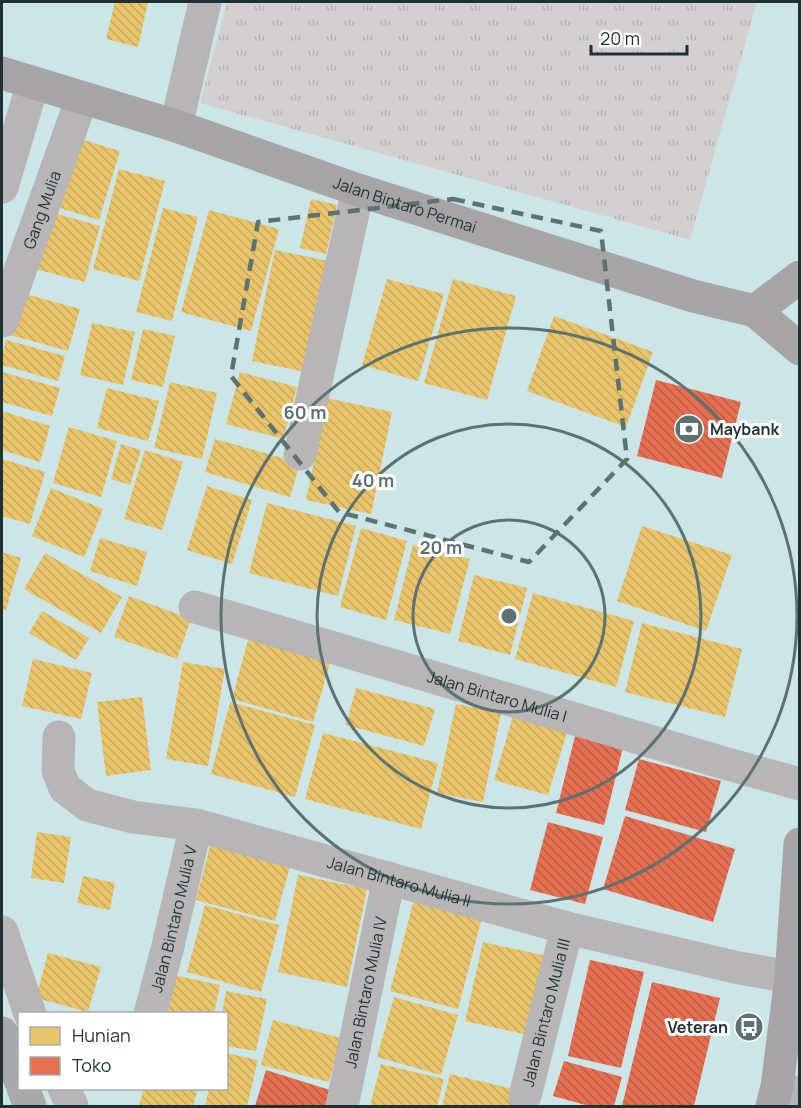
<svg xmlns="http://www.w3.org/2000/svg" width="801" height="1108" font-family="Manrope,sans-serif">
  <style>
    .grass { fill: url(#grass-tufts) }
    .homes { fill: url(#homes-back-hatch) }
    .shops { fill: url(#shops-back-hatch) }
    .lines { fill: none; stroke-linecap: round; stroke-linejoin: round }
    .minor { stroke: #b7b5b6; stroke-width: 33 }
    .major { stroke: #a7a4a5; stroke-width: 33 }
    .highway { stroke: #a8a9aa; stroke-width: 33 }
    .marked { fill: none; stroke: #5c7172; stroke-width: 4.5; stroke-dasharray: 12 8; stroke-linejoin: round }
    .ring { fill: none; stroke: #5c7172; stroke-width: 3 }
    .labels { text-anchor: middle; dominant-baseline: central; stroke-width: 6; stroke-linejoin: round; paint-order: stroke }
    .street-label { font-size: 16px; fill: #1f3233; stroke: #fff }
    .poi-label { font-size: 16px; font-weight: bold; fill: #1f3233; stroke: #fff; text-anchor: start }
    .centre { fill: #5c7172; stroke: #fff; stroke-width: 3 }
    .ring-label { font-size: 18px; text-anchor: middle; font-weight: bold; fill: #5c7172; stroke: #fff; stroke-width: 6; stroke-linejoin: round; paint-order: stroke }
  </style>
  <defs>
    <pattern id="grass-tufts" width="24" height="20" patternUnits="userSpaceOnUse" patternTransform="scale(1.5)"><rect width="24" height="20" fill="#d4d0d2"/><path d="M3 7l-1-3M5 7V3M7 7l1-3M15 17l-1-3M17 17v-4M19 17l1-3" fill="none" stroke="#b6b3b5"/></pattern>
    <pattern id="homes-back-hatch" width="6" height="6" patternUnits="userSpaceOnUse" patternTransform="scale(1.5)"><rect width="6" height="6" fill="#e9c46a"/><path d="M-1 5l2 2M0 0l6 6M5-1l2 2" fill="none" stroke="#c7a95c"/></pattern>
    <pattern id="shops-back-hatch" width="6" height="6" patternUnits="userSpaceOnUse" patternTransform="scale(1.5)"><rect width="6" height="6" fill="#e76f51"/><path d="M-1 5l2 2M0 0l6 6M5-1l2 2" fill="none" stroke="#bb5c44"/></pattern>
  </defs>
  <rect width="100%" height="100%" fill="#cce6e8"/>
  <path class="grass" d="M227,2h530l-67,238 -490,-137z"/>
  <path class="homes" d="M115,2h33l-10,45 -32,-8z
    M74,137l46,14 -21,69 -46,-14z
    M119,169l46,12 -26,100 -46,-12z
    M311,199l26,6 -11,49 -26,-6z
    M163,208l35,9 -26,104 -36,-9z
    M209,210l70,19 -28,102 -70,-19z
    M50,212l50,14 -15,56 -50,-13z
    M275,250l63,13 -23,111 -63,-13z
    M387,279l57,15 -26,87 -56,-16z
    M453,279l63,17 -29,104 -63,-17z
    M22,293l58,16 -12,42 -58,-16z
    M554,316l99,36 -27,75 -99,-36z
    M92,323l43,9 -12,53 -43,-10z
    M143,329l32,7 -12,51 -32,-7z
    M6,340l59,16 -7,25 -56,-16v-9z
    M2,372l58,16 -8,28 -50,-14z
    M240,372l57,15 -14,52 -57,-15z
    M170,382l47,11 -15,66 -48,-11z
    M107,388l52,13 -11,40 -51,-13z
    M327,398l65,14 -21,102 -65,-14z
    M2,411l48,15 -10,36 -38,-12z
    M69,427l48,14 -16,56 -48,-14z
    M215,439l85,24 -10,34 -85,-25z
    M121,444l20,6 -11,35 -19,-6z
    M145,450l38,12 -21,68 -38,-11z
    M2,459l43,13 -15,52 -28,-8z
    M207,486l45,14 -20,64 -45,-14z
    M51,488l52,21 -19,48 -52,-21z
    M267,503l89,23 -18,70 -89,-23z
    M642,526l90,29 -26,76 -89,-30z
    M361,528l46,13 -21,79 -46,-13z
    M100,538l47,14 -10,34 -47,-15z
    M413,545l57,14 -20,75 -56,-14z
    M2,552l19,6 -15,52 -4,-1z
    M45,553l77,44 -21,36 -77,-44z
    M474,575l53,13 -17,67 -52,-14z
    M533,593l101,28 -18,66 -101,-28z
    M129,596l62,23 -14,40 -63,-22z
    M42,611l47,27 -13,22 -47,-27z
    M642,623l100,26 -17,68 -100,-25z
    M250,633l82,23 -19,66 -81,-23z
    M33,659l59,14 -11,46 -59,-13z
    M183,662l42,7 -17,97 -42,-7z
    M356,688l79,21 -11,37 -78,-21z
    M142,697l9,73 -45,6 -9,-74z
    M230,702l85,23 -20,72 -84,-23z
    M456,704l45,9 -18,89 -46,-9z
    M513,716l54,16 -19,63 -54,-15z
    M323,733l115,30 -17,66 -116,-30z
    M37,832l34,5 -7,46 -33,-5z
    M213,835l80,21 -18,65 -79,-21z
    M298,875l69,14 -20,98 -69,-15z
    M83,876l32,7 -5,27 -33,-7z
    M416,892l68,18 -26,99 -68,-18z
    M205,905l74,20 -18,67 -74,-20z
    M483,942l64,14 -19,79 -63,-14z
    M48,953l53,14 -13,45 -52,-14z
    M174,975l46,10 -6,29h-48z
    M226,991l41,8 -11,52 -30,-5v-32h-4z
    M394,997l64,18 -17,60 -64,-18z
    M273,1020l68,18 -12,44 -68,-17z
    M226,1053l32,7 -11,46h-42l4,-18h17z
    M381,1064l63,15 -7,27h-67z
    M450,1074l76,18 -4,14h-80z
    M144,1088h54l-5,18h-54z"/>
  <path class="shops" d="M656,380l85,22 -19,76 -85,-22z
    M575,736l48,11 -19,78 -48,-12z
    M639,759l82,22 -15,51 -81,-22z
    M625,816l110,33 -22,73 -110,-33z
    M548,822l55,15 -18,67 -55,-14z
    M590,960l54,12 -23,96 -53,-12z
    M652,982l68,16 -26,108h-72z
    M564,1061l58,16 -8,29h-25l-36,-10z
    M266,1070l67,21 -5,15h-73z"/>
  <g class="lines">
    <g class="minor">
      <path d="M176,126l29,-124"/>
      <path d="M2,187l31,-104"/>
      <path id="s1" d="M2,321l80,-223"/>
      <path d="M300,454l58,-264"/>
      <path id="s2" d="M195,607l529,156 76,21"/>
      <path id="s3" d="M59,737l-1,34 7,17 22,17 46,12 63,8 371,103 172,40 52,9"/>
      <path d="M2,932l28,82"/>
      <path id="s4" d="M150,1014l18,-68 28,-121"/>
      <path d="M777,1087l23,7"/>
      <path d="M64,1088l8,18"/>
      <path id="s5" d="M525,1096l42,-168"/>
      <path id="s6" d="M342,1106l47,-228"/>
    </g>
    <g class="major">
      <path id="s7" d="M2,73l174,53 182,64 335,106 62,15 45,38"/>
      <path d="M755,311l45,-34"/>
      <path d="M772,1106l5,-19 14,-110 9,-133"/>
    </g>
    <path class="highway" d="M2,1033l18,47
      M23,1088l7,18"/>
  </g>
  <path class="marked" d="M453,199l148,32 26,228 -98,103 -190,-50 -108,-136 27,-154z"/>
  <g class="ring">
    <circle cx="509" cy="616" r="96"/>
    <circle cx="509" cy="616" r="192"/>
    <circle cx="509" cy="616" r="288"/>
  </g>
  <defs>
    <g id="bank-disc" transform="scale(1.5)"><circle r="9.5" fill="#5c7172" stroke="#fff"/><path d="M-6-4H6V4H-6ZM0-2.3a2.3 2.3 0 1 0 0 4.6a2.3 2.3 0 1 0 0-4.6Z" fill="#fff"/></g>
    <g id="bus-disc" transform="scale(1.5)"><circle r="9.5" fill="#5c7172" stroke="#fff"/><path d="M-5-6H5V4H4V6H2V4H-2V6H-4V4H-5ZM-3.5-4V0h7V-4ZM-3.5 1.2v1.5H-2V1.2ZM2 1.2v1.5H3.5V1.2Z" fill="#fff"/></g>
  </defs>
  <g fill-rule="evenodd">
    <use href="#bank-disc" x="689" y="429"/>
    <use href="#bus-disc" x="749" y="1027"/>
  </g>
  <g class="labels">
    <g class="street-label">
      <text stroke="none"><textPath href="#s7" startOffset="424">Jalan Bintaro Permai</textPath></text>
      <text stroke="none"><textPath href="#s1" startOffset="118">Gang Mulia</textPath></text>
      <text stroke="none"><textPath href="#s2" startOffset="315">Jalan Bintaro Mulia I</textPath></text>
      <text stroke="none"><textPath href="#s3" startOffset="402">Jalan Bintaro Mulia II</textPath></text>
      <text stroke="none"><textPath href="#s4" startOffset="98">Jalan Bintaro Mulia V</textPath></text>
      <text stroke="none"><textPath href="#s6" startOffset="116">Jalan Bintaro Mulia IV</textPath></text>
      <text stroke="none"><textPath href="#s5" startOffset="86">Jalan Bintaro Mulia III</textPath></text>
    </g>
    <g class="poi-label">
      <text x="710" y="429">Maybank</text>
      <text x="728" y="1027" text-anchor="end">Veteran</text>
    </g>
  </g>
  <circle cx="509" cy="616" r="9" class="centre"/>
  <g class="ring-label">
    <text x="305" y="419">60 m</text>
    <text x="373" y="487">40 m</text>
    <text x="441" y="554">20 m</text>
  </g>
  <rect width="801" height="1108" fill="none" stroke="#1f3233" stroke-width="6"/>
  <rect x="18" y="1012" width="210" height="78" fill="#ffffff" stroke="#a5adad" stroke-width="1.5"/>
  <rect x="30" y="1027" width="30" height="18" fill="#e9c46a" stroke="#a5adad" stroke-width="1.5"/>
  <text x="72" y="1042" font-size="18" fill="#1f3233">Hunian</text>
  <rect x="30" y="1057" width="30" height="18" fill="#e76f51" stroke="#a5adad" stroke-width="1.5"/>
  <text x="72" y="1072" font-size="18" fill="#1f3233">Toko</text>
  <path d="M591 45v9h96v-9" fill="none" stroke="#1f3233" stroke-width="3"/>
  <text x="600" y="45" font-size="18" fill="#1f3233" stroke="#ffffff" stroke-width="4.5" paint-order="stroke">20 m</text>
</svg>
